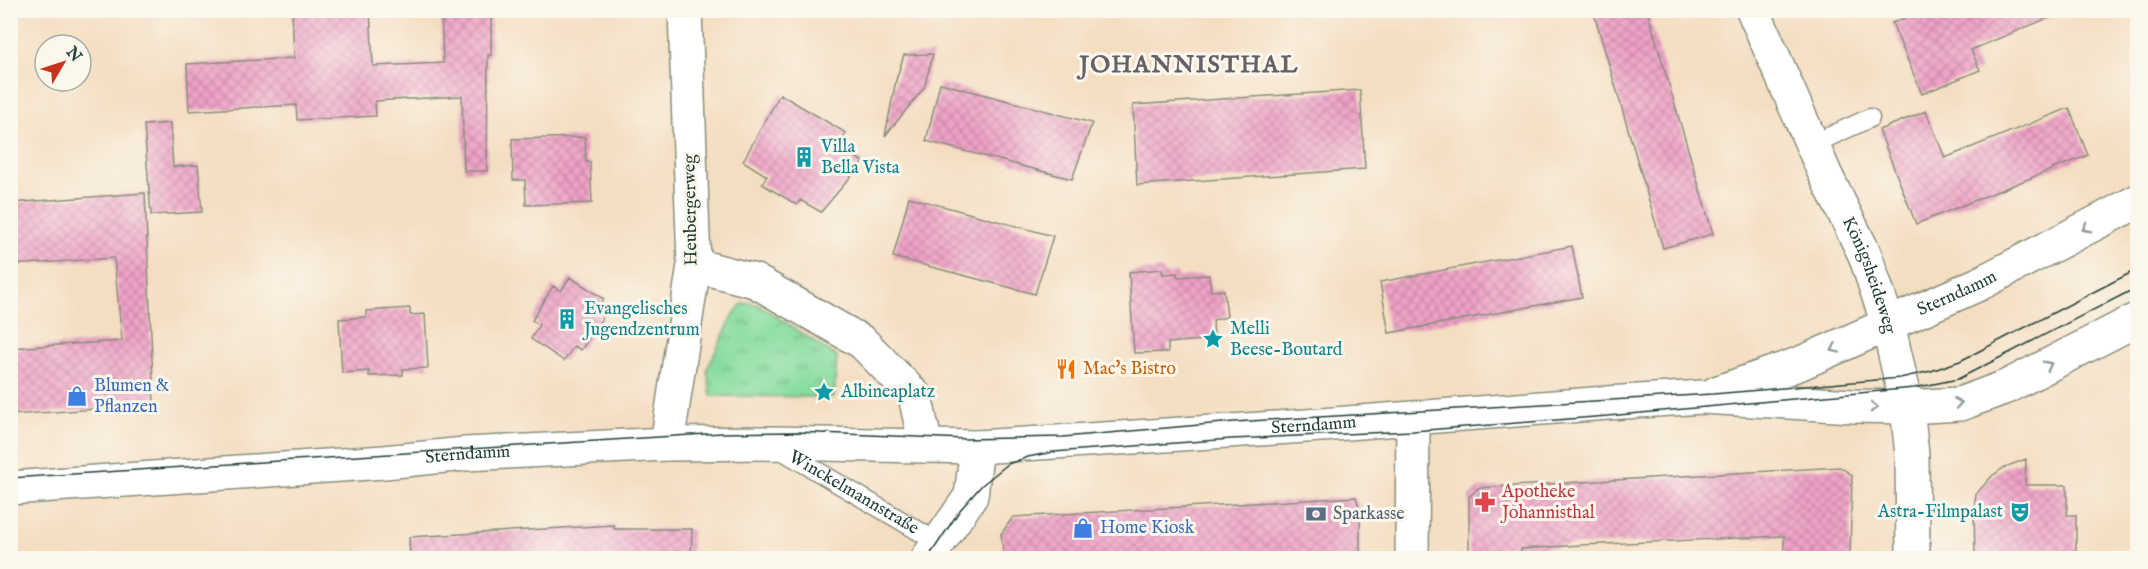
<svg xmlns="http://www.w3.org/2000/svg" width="2148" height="569" font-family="'IM FELL English',serif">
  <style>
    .grass { fill: url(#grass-tufts); stroke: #528c6a; stroke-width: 1.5 }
    .building { fill: url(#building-cross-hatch) }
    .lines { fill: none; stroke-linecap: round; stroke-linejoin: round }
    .service-casing { stroke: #8a8e7b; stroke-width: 21 }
    .minor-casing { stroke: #8a8e7b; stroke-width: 36 }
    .tertiary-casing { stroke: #8a8e7b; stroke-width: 36 }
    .service { stroke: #fff; stroke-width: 18 }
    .minor { stroke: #fff; stroke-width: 33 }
    .tertiary { stroke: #fff; stroke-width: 33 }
    .tram { stroke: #1f3d34; stroke-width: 1.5 }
    .oneway { stroke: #8f9e9a }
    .labels { text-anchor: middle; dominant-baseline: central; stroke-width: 6; stroke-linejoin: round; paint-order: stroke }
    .culture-label { font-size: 18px; fill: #0d838f; stroke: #fbf7ec; text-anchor: start }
    .street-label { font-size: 18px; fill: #1f3d34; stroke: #fbf7ec }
    .food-label { font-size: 18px; fill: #c56008; stroke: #fbf7ec; text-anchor: start }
    .shop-label { font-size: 18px; fill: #366cbe; stroke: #fbf7ec; text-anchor: start }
    .health-label { font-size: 18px; fill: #be3a42; stroke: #fbf7ec; text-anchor: start }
    .service-label { font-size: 18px; fill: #4e5e75; stroke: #fbf7ec; text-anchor: start }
    .district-label { font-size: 24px; font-weight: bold; letter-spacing: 1.5px; fill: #686068; stroke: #fbf7ec }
  </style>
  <defs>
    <pattern id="grass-tufts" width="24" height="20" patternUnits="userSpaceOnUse" patternTransform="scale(1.5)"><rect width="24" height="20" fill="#85dc9f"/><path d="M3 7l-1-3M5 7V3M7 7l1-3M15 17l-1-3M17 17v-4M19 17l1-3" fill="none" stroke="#6cb482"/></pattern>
    <pattern id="building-cross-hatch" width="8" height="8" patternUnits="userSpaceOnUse" patternTransform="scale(1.5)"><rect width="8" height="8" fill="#f0a2c8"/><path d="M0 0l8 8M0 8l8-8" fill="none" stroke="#c285a3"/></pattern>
  </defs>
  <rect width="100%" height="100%" fill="#fbf7ec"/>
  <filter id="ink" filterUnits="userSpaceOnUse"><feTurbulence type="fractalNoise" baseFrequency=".0167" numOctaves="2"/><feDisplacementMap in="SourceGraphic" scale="12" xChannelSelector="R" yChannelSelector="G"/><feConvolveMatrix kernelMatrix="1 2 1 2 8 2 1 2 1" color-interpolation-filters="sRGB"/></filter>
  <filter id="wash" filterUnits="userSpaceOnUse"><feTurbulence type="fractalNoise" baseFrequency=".008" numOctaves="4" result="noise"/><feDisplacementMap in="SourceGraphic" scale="24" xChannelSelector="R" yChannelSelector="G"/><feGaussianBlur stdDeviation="1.35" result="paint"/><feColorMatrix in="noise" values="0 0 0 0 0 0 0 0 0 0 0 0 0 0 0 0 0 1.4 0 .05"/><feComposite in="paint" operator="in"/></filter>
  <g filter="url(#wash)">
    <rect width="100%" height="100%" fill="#f4dec2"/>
    <path class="grass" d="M751,303l10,3 76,51 -3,40 -123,-1 -4,-27 27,-55 8,-10z"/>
    <g id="blocks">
      <path class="building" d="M308,10h62l3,56 70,-3 -2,-53h50v45h-3l-1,116h-23l-2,-75 -87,5 1,15 -79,4 -1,-15 -107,6 -2,-47 107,-6 -2,-47z
        M1593,10h54l66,224 -50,14z
        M1923,10h142v1l-94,39 9,20 -58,24 -30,-71z
        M933,54l-9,34 -39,48 11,-56 8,-25z
        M940,83l152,40 -20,56 -146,-38z
        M1360,90l5,79 -228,16 -4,-80z
        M780,94l66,39 -7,14 24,15 -42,50 -21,-12 -3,5 -35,-21 5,-8 -24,-15z
        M2069,108l19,47 -172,69 -37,-94 47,-19 19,47z
        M170,123l3,44 25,-2 4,47 -51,3 -7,-90z
        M585,137l1,25h4l2,41 -66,2 -1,-25h-12l-1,-41z
        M145,193l9,212 -144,10v-67l112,-7 -8,-83 -104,7v-62z
        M909,197l144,39 -18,58 -142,-37z
        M1572,246l10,51 -193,36 -9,-51z
        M1162,269l1,5 14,-1 1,4 31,-2 2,16 13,-1 3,27 -14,3 1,19 -46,4v9l-34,1 -5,-81z
        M570,277l34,22 -8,14 7,4 -22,33 -7,-4 -10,15 -33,-22 8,-14 -7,-5 21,-34 8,5z
        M410,308v7l15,-1 3,54 -25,1v6l-34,1v-5l-27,2 -3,-54 27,-2v-6z
        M2026,459l-1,26h42v30h9v43h-101l-1,-49 2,-15 16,-18 13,-9z
        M1840,467l12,8 -2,83h-66v-22l-203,9 -60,4v9h-52v-61l9,-9z
        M1356,497l4,14v47h-356l-3,-24 12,-17z
        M614,525v4h78l-1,29h-281l-1,-21z"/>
    </g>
  </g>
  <g filter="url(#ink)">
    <use href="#blocks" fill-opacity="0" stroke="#8a8e7b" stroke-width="1.5"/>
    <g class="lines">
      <g class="service-casing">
        <g id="service">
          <path d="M1813,144l57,-26"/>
          <path id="s1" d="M778,448l161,95"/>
        </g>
      </g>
      <g class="minor-casing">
        <path id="minor" d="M694,265l61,16 107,61 53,54 11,50
          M667,444l27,-179 -9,-255
          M928,558l43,-62 6,-49
          M1412,558l1,-139"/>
      </g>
      <g class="tertiary-casing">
        <g id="tertiary">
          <path id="s2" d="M1753,10l73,166 39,79 23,69 19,83 5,48 1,103"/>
          <path id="s3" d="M1716,393l85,-30 178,-79 159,-83"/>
          <path id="s4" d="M10,488l374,-26 81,-8 202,-10 102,-1 208,4 344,-22 286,-22 96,-6 150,9 54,1 53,-3 46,-17 132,-68"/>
        </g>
      </g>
      <use href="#service" class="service"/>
      <use href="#minor" class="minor"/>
      <use href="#tertiary" class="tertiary"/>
      <path class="tram" d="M10,478l712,-45 74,-1 170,7 97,-2 171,-15 479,-28 187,-16 31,-7 29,-10 178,-92
        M928,558l32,-48 22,-25 26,-21 20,-7 25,-5 178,-13 182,-8 195,-15 306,-28 44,-9 180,-92"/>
    </g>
    <defs><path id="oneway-chevron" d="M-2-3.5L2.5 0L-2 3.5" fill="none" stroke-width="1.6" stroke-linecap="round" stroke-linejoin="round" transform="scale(1.5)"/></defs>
    <g class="oneway">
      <use href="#oneway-chevron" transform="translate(2086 228) rotate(152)"/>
      <use href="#oneway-chevron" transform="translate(1835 349) rotate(156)"/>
      <use href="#oneway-chevron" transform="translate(2048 365) rotate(-28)"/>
      <use href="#oneway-chevron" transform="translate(1958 403) rotate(-10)"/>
      <use href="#oneway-chevron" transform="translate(1874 407) rotate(1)"/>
    </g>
  </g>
  <defs>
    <g id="building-bare" transform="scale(1.62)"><path d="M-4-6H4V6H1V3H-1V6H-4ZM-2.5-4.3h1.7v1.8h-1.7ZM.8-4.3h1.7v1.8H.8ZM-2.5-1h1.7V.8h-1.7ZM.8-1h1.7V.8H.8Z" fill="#0f9aa8" stroke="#fbf7ec" stroke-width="2.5" paint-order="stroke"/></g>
    <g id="sight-bare" transform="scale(1.62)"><path d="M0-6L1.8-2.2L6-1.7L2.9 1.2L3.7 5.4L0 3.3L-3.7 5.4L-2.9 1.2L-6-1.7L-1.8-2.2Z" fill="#0f9aa8" stroke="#fbf7ec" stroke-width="2.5" paint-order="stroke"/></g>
    <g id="restaurant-bare" transform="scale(1.62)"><path d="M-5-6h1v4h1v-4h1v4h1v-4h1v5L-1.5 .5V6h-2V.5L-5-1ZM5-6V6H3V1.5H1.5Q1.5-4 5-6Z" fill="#e8710a" stroke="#fbf7ec" stroke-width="2.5" paint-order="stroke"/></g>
    <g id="shop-bare" transform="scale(1.62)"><path d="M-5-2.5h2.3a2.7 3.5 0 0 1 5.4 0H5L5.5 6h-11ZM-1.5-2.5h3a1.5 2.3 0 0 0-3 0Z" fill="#3f7fe0" stroke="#fbf7ec" stroke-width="2.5" paint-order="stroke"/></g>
    <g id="pharmacy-bare" transform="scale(1.62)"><path d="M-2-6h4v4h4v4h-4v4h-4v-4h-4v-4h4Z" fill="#e0444e" stroke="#fbf7ec" stroke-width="2.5" paint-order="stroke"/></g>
    <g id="theatre-bare" transform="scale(1.62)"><path d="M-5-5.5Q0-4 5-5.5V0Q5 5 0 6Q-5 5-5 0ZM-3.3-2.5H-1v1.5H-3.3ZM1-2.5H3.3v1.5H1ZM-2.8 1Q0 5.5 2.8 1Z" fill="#0f9aa8" stroke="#fbf7ec" stroke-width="2.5" paint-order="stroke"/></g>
    <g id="bank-bare" transform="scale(1.62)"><path d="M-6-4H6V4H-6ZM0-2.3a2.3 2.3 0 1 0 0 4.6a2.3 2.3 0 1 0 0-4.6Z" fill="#5c6f8a" stroke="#fbf7ec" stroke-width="2.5" paint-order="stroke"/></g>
  </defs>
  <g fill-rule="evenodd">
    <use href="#building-bare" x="804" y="157"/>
    <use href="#building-bare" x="567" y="319"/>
    <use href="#sight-bare" x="1213" y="339"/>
    <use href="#restaurant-bare" x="1066" y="369"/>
    <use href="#sight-bare" x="824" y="392"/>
    <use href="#shop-bare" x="77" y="396"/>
    <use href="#pharmacy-bare" x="1485" y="502"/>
    <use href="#theatre-bare" x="2020" y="512"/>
    <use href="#bank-bare" x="1316" y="514"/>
    <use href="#shop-bare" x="1083" y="528"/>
  </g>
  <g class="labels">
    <g class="culture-label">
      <text x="821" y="147">Villa<tspan x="821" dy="21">Bella Vista</tspan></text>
      <text x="584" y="309">Evangelisches<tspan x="584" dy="21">Jugendzentrum</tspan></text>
      <text x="1230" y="329">Melli<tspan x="1230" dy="21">Beese-Boutard</tspan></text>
      <text x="841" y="392">Albineaplatz</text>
      <text x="2003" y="512" text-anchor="end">Astra-Filmpalast</text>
    </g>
    <g class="street-label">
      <text transform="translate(691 210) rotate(-91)">Heubergerweg</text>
      <text stroke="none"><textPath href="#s2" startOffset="290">Königsheideweg</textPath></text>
      <text stroke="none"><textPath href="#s3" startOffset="261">Sterndamm</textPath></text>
      <text stroke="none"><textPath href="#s4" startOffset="1306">Sterndamm</textPath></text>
      <text stroke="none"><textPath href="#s4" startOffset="459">Sterndamm</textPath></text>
      <text stroke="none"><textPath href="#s1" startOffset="88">Winckelmannstraße</textPath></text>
    </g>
    <g class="food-label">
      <text x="1083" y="369">Mac's Bistro</text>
    </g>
    <g class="shop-label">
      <text x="94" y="386">Blumen &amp;<tspan x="94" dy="21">Pflanzen</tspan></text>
      <text x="1100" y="528">Home Kiosk</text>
    </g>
    <g class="health-label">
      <text x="1502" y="492">Apotheke<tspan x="1502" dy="21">Johannisthal</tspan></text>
    </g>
    <g class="service-label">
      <text x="1333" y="514">Sparkasse</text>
    </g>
    <g class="district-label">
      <text x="1189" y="65">JOHANNISTHAL</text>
    </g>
  </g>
  <rect width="2148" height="569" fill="none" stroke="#fbf7ec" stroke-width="36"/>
  <g transform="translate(63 63) rotate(51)"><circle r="28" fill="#fbf7ec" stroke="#a3ada2" stroke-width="1.5"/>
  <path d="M0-4.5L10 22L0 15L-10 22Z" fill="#c8321e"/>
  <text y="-9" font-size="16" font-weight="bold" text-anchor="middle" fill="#1f3d34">N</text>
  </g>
</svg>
